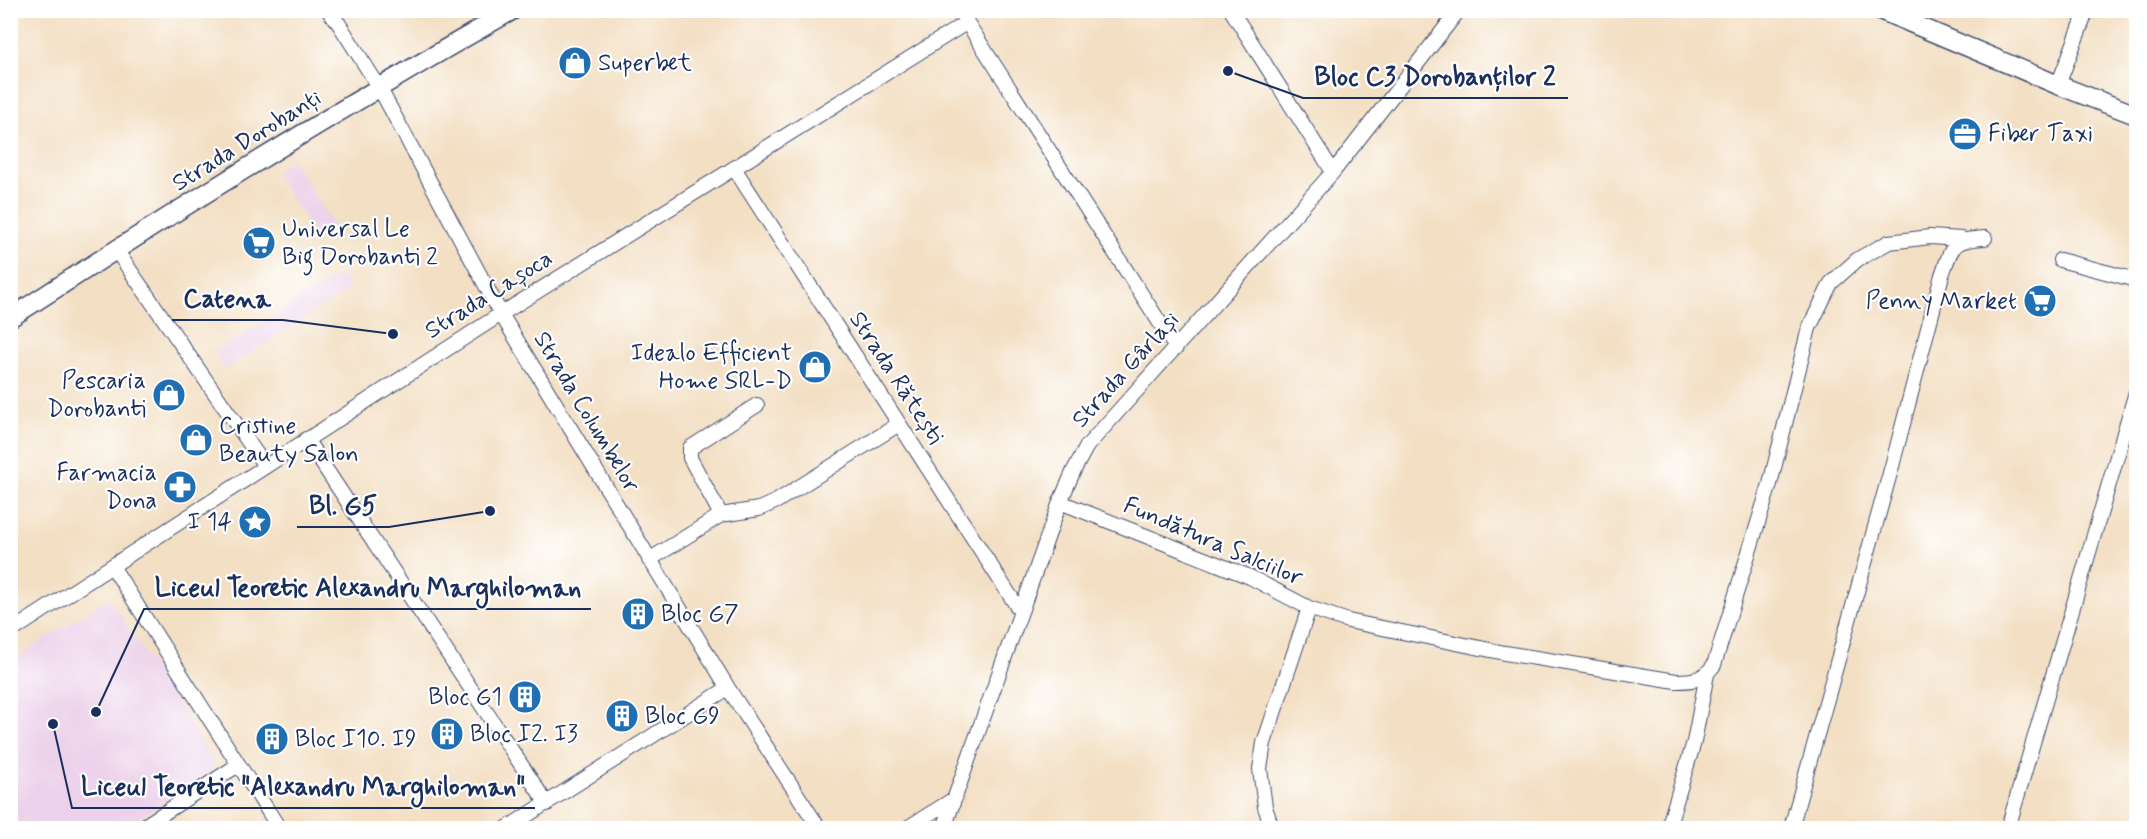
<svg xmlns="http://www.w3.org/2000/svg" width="2147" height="839" font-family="Mynerve,sans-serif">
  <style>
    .built { fill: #ecd1ea }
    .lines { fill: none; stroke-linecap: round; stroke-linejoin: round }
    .street-casing { stroke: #3b496d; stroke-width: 16 }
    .secondary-casing { stroke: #3b496d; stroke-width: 21 }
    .street { stroke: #fff; stroke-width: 14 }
    .secondary { stroke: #fff; stroke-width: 18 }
    .labels { text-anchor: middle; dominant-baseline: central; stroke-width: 4.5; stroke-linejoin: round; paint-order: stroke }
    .poi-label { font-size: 24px; fill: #1b2f5e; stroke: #fff; text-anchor: start }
    .street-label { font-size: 24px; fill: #1b2f5e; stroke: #fff }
    .leader { fill: none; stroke: #1b2f5e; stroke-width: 2 }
    .callout-dot { fill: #1b2f5e; stroke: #fff; stroke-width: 2 }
    .callout-label { font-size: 26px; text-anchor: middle; font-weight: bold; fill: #1b2f5e; stroke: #fff; stroke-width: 4.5; stroke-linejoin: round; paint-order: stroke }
  </style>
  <rect width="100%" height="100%" fill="#fff"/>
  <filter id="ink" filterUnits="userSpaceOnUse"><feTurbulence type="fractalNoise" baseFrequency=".0167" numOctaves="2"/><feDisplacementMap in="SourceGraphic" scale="12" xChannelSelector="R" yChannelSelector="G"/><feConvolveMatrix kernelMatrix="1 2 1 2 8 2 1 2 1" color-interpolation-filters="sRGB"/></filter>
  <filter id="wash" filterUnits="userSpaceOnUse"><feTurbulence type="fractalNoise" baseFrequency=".008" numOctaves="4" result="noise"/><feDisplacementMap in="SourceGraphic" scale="24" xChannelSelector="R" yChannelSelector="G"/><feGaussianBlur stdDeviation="1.35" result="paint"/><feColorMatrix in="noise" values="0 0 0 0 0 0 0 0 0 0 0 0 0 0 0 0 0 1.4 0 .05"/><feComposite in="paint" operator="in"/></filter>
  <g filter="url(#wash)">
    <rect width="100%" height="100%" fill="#f3dfc3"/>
    <path class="built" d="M292,160l42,67 -17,11 -43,-66z
      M341,274l9,15 -125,80 -11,-16z
      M104,601h7l103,161 -4,11 -86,55h-103l-10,-16v-151z"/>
  </g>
  <g filter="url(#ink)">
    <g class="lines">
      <g class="street-casing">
        <path id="street" d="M328,10l11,14 40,63 122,227 227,374 91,140
          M959,10l217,338
          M1231,10l102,162
          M2058,85l29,-75
          M734,168l286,443
          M116,250l149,216
          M2060,260l76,20
          M306,439l241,365
          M1060,502l190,75 59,31 39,13 157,32 171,28c18,0 27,-1 38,-16l56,-181 39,-156 22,-45 27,-24 31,-17 41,-5 32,2
          M721,515l-31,-57v-10l67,-43
          M649,560l72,-45 38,-6 18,-8 122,-77
          M112,566l167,262
          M10,632l491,-318 465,-291
          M141,828l97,-63
          M507,828l221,-140
          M907,828l47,-29
          M944,828l116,-326 14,-32 13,-24 246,-274 126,-162
          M1272,828l-7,-21 -5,-38 4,-26 45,-135
          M1668,828l26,-86 13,-68
          M1791,828l101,-362 50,-191c11,-31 10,-35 43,-37
          M2008,828l128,-436"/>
      </g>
      <g class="secondary-casing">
        <path id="secondary" d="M1880,10l178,75 78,30
          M10,318c165,-107 332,-211 503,-308"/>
      </g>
      <use href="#street" class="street"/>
      <use href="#secondary" class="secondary"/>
    </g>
  </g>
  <defs>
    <g id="shop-disc" transform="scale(1.725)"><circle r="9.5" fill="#1f6fb2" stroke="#fff"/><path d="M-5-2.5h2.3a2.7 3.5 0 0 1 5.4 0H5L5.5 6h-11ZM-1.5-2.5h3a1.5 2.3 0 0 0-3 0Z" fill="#fff"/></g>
    <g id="office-disc" transform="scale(1.725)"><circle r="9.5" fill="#1f6fb2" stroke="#fff"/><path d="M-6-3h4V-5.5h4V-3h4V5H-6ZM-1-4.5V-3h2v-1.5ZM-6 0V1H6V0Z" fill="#fff"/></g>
    <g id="supermarket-disc" transform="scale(1.725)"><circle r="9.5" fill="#1f6fb2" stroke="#fff"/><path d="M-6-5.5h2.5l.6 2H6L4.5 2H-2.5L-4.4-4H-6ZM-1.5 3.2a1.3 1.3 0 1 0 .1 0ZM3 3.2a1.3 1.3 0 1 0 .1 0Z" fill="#fff"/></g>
    <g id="pharmacy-disc" transform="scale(1.725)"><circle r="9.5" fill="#1f6fb2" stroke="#fff"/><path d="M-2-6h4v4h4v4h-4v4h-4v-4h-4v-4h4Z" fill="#fff"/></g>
    <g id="sight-disc" transform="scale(1.725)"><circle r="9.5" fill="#1f6fb2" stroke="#fff"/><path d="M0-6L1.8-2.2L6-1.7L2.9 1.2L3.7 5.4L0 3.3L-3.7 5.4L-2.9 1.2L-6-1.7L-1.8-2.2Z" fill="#fff"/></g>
    <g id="building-disc" transform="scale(1.725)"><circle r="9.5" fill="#1f6fb2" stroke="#fff"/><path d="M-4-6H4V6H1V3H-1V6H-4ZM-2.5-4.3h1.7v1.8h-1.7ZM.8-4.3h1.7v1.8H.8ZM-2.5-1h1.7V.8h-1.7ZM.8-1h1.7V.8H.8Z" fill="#fff"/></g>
  </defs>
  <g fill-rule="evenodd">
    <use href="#shop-disc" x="575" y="63"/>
    <use href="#office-disc" x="1965" y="134"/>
    <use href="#supermarket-disc" x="259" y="243"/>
    <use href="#supermarket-disc" x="2040" y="301"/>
    <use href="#shop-disc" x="815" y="367"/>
    <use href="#shop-disc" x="169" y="395"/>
    <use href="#shop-disc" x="196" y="440"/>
    <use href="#pharmacy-disc" x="180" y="487"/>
    <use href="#sight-disc" x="255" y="522"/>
    <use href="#building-disc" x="638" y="614"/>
    <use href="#building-disc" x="525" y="697"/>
    <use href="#building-disc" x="622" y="716"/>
    <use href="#building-disc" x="447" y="734"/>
    <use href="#building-disc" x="272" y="739"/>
  </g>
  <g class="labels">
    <g class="poi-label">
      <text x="598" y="63">Superbet</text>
      <text x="1988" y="134">Fiber Taxi</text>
      <text x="282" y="229">Universal Le<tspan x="282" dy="28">Big Dorobanti 2</tspan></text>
      <text x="2017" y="301" text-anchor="end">Penny Market</text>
      <text x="792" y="353" text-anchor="end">Idealo Efficient<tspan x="792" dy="28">Home SRL-D</tspan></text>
      <text x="146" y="381" text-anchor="end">Pescaria<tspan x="146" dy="28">Dorobanti</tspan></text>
      <text x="219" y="426">Cristine<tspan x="219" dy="28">Beauty Salon</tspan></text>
      <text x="157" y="473" text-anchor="end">Farmacia<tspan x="157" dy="28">Dona</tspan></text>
      <text x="232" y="522" text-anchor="end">I 14</text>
      <text x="661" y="614">Bloc G7</text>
      <text x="502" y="697" text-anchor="end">Bloc G1</text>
      <text x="645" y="716">Bloc G9</text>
      <text x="470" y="734">Bloc I2. I3</text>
      <text x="295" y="739">Bloc I10. I9</text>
    </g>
    <g class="street-label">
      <text transform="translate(247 141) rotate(-32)">Strada Dorobanți</text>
      <text transform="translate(489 295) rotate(-32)">Strada Cașoca</text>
      <text transform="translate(1126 370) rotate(-48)">Strada Gârlași</text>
      <text transform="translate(896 378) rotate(57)">Strada Rătești</text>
      <text transform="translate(586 412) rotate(59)">Strada Columbelor</text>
      <text transform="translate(1213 542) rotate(23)">Fundătura Salciilor</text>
    </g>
  </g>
  <path class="leader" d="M1228 71L1303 98H1568M393 334L283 320H172M490 511L389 527H297M96 712L144 609H591M53 724L72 808H535"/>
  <g class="callout-dot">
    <circle cx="1228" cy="71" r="6"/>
    <circle cx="393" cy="334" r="6"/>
    <circle cx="490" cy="511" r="6"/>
    <circle cx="96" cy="712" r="6"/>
    <circle cx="53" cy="724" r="6"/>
  </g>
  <g class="callout-label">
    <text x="1435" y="85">Bloc C3 Dorobanților 2</text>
    <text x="227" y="307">Catena</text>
    <text x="343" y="514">Bl. G5</text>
    <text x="368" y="596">Liceul Teoretic Alexandru Marghiloman</text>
    <text x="303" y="795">Liceul Teoretic "Alexandru Marghiloman"</text>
  </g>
  <rect width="2147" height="839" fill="none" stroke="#fff" stroke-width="36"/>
</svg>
